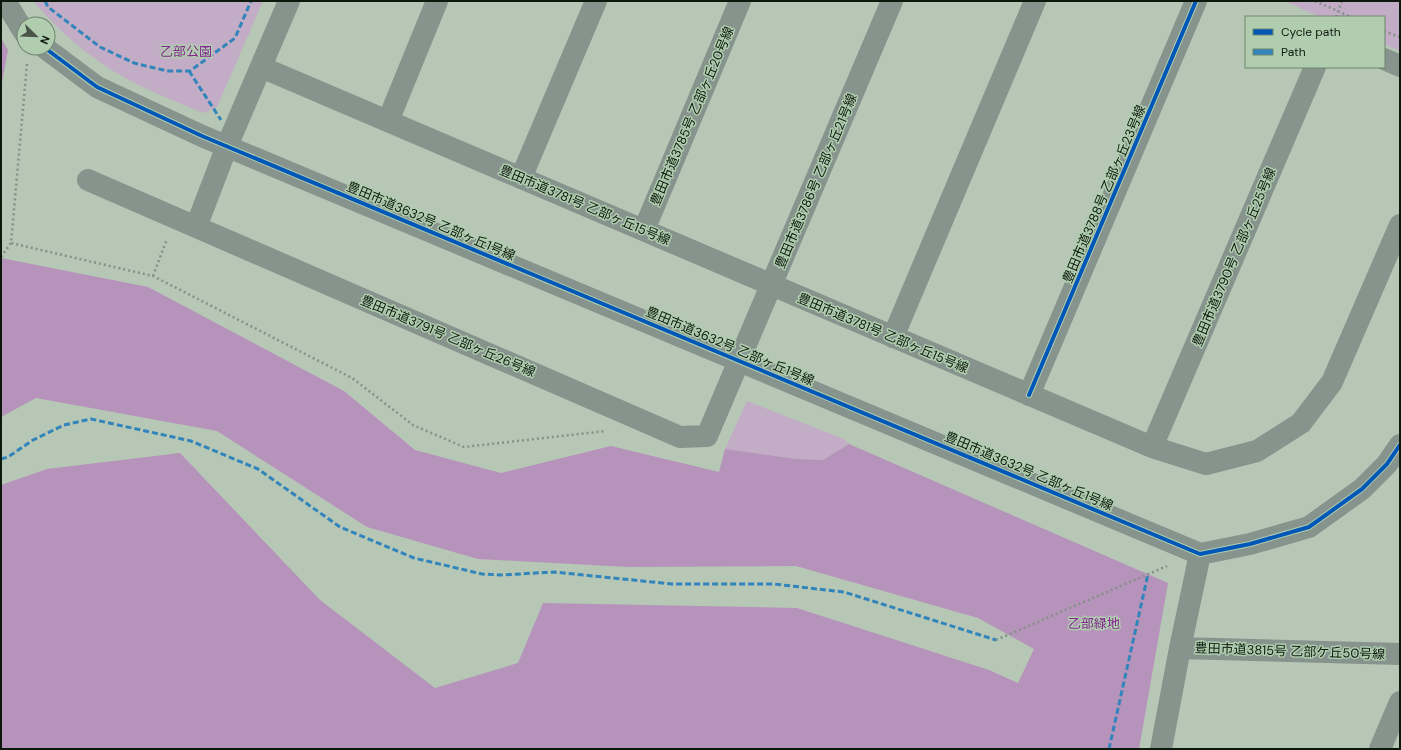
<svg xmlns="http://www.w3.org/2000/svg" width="1401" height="750" font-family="'DM Sans','Noto Sans JP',sans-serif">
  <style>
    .green { fill: #c3acc5 }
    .forest { fill: #b693ba }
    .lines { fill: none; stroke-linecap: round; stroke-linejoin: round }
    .path { stroke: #869088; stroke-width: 2.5; stroke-dasharray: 2 3; stroke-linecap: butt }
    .minor { stroke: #87938d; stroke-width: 22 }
    .quiet { stroke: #3285bb; stroke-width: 3; stroke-dasharray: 6 3; stroke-linecap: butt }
    .cycleway-casing { stroke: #b0ceaf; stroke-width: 6 }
    .cycleway { stroke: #0057b8; stroke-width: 4 }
    .labels { text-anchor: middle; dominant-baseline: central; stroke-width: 3; stroke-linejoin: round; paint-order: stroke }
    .park-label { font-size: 13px; fill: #85258f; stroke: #b0ceaf }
    .street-label { font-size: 13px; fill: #0d180d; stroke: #b0ceaf }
  </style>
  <rect width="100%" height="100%" fill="#b6c7b6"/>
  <path class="green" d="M33,1h230l-46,106 -14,6c-21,-9 -42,-17 -62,-27 -41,-19 -79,-51 -108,-85z
    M1285,1h115v50l-16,-7v-27h-65z
    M747,401l97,38 5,5 -26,16 -26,-1 -72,-10z"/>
  <path class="forest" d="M1,38l7,12 -7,38z
    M1,258l147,29 196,104 71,59 86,23 110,-27 108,26 6,-23 72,10 26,1 26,-16 319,139 -29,166h-1138v-264l46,-16 133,-16 140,147 115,88 83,-25 25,-60 254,5 192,62 29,13 16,-34 -56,-31 -182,-52 -168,1 -150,-8 -111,-32 -150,-96 -181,-33 -35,19z"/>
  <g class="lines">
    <path class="path" d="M1315,1l36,16
      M1336,17l6,-16
      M1384,31l16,6
      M27,64l-16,179 142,33 199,102 61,47 51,22 142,-16
      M1,257l10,-14
      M153,276l14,-37
      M996,640l171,-74"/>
    <path class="minor" d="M5,1l19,31
      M45,48l52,39 105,49 998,418 50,-10 59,-17 53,-38 25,-25 13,-19
      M1384,59l16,7
      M261,67l891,380 54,17 51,-13 44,-28 31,-41 68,-157
      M388,121l49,-120
      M521,178l75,-177
      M88,180l592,257 27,-1 185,-435
      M196,227l31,-81 62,-145
      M644,230l96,-229
      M893,337l142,-336
      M1029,395l167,-394
      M1152,447l163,-380
      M1180,648l220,6
      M1161,749l19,-101 20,-94
      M1380,749l20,-47"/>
    <path class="quiet" d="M45,1l3,6 52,40 34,16 33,8h23l45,-33 16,-37
      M189,71l32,49
      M1,459l7,-2 25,-17 31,-15 27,-6 100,22 67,28 82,58 74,31 68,16 19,1 53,-3 118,12h102l70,8 152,48
      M1109,749l39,-175"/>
    <g class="cycleway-casing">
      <path id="cycleway" d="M45,48l52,39 105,49 998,418 50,-10 59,-17 53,-38 25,-25 13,-19
        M1029,395l167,-394"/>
    </g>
    <use href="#cycleway" class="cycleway"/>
  </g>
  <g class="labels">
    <g class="park-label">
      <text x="186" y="51">乙部公園</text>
      <text x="1094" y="623">乙部緑地</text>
    </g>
    <g class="street-label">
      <text transform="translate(692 116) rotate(-67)">豊田市道3785号 乙部ヶ丘20号線</text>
      <text transform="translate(816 181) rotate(-67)">豊田市道3786号 乙部ヶ丘21号線</text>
      <text transform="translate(1104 194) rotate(-67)">豊田市道3788号 乙部ヶ丘23号線</text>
      <text transform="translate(585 205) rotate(23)">豊田市道3781号 乙部ヶ丘15号線</text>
      <text transform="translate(431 221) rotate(23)">豊田市道3632号 乙部ヶ丘1号線</text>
      <text transform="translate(1234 257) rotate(-67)">豊田市道3790号 乙部ヶ丘25号線</text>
      <text transform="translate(883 333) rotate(23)">豊田市道3781号 乙部ヶ丘15号線</text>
      <text transform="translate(448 336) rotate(23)">豊田市道3791号 乙部ヶ丘26号線</text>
      <text transform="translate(730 346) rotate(23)">豊田市道3632号 乙部ヶ丘1号線</text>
      <text transform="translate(1029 471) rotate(23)">豊田市道3632号 乙部ヶ丘1号線</text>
      <text transform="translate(1290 651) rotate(2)">豊田市道3815号 乙部ケ丘50号線</text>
    </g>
  </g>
  <rect width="1401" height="750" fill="none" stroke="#0d180d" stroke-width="4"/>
  <rect x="1245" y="16" width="140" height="52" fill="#b0ceaf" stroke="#6f856e"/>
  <rect x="1253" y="29" width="20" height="6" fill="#0057b8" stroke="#6f856e"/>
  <text x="1281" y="36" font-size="12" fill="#0d180d">Cycle path</text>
  <rect x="1253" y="49" width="20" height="6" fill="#3285bb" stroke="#6f856e"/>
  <text x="1281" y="56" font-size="12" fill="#0d180d">Path</text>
  <g transform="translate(36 36) rotate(113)"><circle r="19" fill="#b0ceaf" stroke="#6f856e"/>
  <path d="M0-3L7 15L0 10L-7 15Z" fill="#485548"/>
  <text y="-6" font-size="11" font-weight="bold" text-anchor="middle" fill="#0d180d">N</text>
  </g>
</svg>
